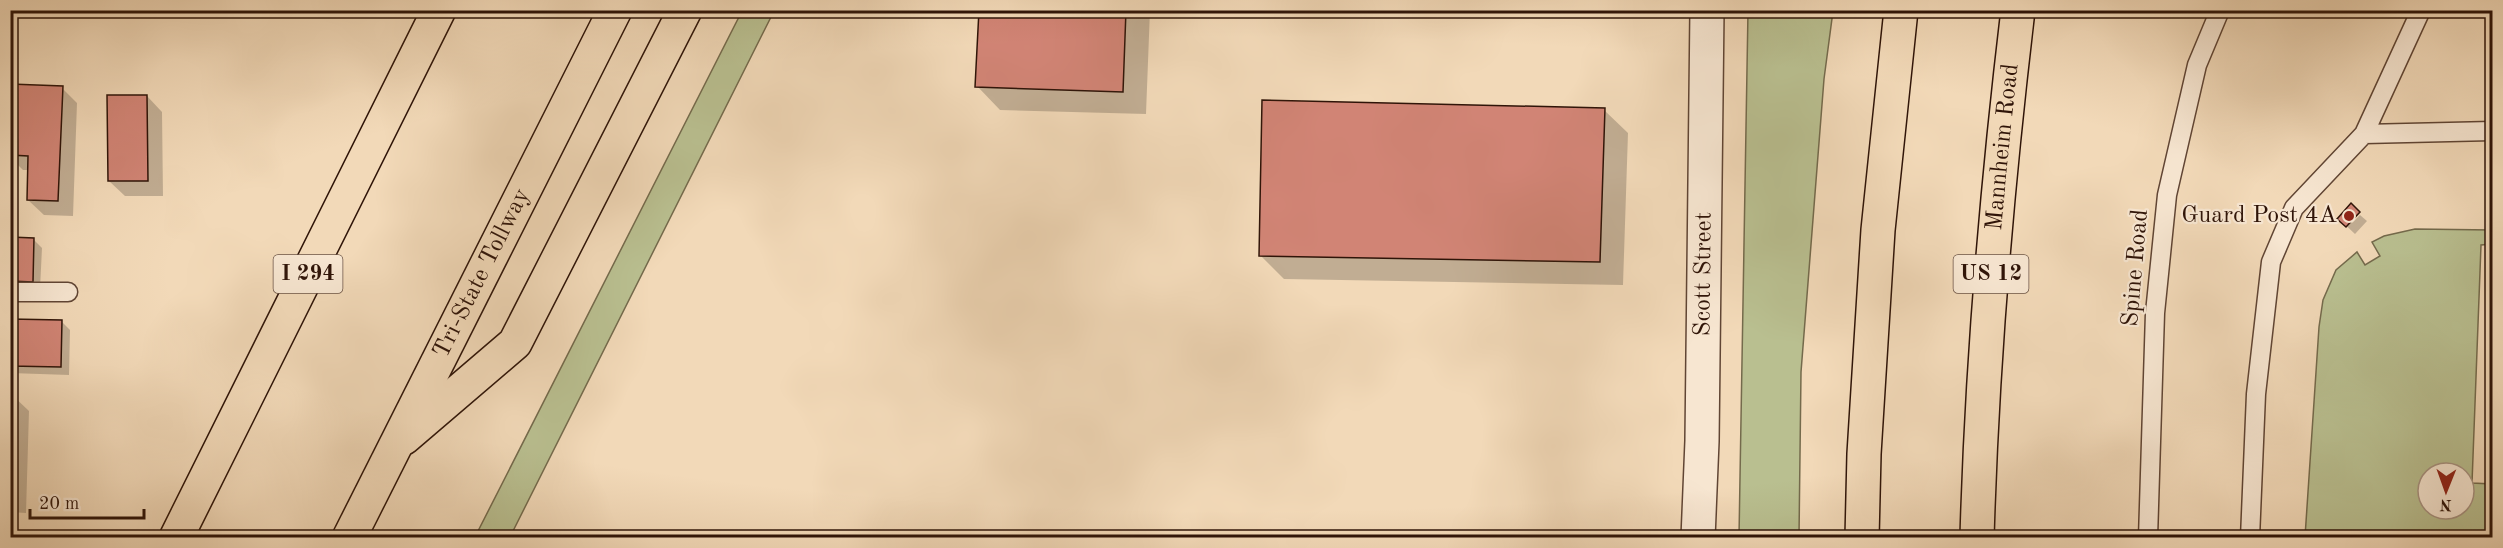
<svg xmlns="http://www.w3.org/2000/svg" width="2503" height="548" font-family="'Old Standard TT',serif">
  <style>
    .green { fill: #b9bf90; stroke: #746a4c; stroke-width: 1.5; fill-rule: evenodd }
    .shadow { fill: #0003 }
    .building { fill: #d18475; stroke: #2f1408; stroke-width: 1.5 }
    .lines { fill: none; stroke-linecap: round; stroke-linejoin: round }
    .service-casing { stroke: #604534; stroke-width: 21 }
    .minor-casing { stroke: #604534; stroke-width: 36 }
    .primary-casing { stroke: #2f1408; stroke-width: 36 }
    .motorway-casing { stroke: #2f1408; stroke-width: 36 }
    .service { stroke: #f7e6d1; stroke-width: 18 }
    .minor { stroke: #f7e6d1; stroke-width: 33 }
    .primary { stroke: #f2d9b8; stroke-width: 33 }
    .motorway { stroke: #f2d9b8; stroke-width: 33 }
    .poi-dot { fill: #8f2418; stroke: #f7e6d1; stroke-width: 2 }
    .labels { text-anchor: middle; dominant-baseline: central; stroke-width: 4.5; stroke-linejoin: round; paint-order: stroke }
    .shield { fill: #f7e6d1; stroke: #6b5344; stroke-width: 1.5 }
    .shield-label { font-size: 22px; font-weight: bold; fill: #2f1408 }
    .street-label { font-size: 24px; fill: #2f1408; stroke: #f7e6d1 }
    .poi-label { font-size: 24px; fill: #2f1408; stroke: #f7e6d1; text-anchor: end }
  </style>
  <rect width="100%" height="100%" fill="#f2d9b8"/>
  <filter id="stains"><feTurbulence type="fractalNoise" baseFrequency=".00333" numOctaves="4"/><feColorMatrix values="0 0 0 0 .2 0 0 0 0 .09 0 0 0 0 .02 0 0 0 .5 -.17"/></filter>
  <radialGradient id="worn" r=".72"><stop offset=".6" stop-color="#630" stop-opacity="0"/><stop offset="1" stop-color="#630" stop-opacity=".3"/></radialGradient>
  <path class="green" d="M742,11h32l-264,526h-35z
    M1748,11h85l-9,68 -23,293 -2,165h-60z
    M2415,229l77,1v14l-11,1 -9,238 20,1v53h-187l14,-210 4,-27 13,-30 21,-18 8,13 15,-9 -8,-14 12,-6zM2428,473h36v36h-36z"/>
  <path class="shadow" d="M980,10h170l-4,104 -146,-4 -23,-24z
    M11,86l51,2 15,15 -4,113 -29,-1 -16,-15 1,-30h-6l-13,-13z
    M147,96l15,16 1,84h-38l-16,-15z
    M1604,110l24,23 -5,152 -339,-6 -24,-24z
    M2360,215l7,6 -12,13 -16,-15 13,4z
    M10,239l24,1 8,8 -2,41 -30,-1z
    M10,321l52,1 8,8 -1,45 -59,-2z
    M10,393l19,18 -3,102 -16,-1z"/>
  <path class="building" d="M979,10h147l-3,82 -148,-5z
    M10,84l53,2 -5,115 -31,-1 1,-44 -18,-1z
    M107,95h40l1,86h-40z
    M1262,100l343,8 -5,154 -341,-6z
    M2351,203l9,9 -14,15 -9,-8z
    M10,237l24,1 -1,44 -23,-1z
    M10,319l52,1 -1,47 -51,-1z"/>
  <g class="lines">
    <g class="service-casing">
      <path id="service" d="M2364,134l128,-3
        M10,292h58
        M2148,538l7,-225 12,-118 30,-130 23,-55
        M2250,538l6,-144 15,-132 23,-54 70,-74 57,-124"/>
    </g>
    <g class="minor-casing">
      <g id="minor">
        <path id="s1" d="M1698,538l4,-97 5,-431"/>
      </g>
    </g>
    <g class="primary-casing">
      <g id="primary">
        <path d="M1862,538l2,-84 14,-224 23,-220"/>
        <path id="s2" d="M1977,538c5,-177 20,-352 41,-528"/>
      </g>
    </g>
    <g class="motorway-casing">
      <g id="motorway">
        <path d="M404,438l111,-95 170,-333"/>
        <path d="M176,538l263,-528"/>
        <path id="s3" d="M349,538l266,-528"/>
      </g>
    </g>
    <use href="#service" class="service"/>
    <use href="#minor" class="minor"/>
    <use href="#primary" class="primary"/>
    <use href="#motorway" class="motorway"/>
  </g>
  <circle class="poi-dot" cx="2349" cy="216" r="6"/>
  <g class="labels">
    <g class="shield">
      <rect x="273.5" y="255" width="69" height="38" rx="4.5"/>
      <rect x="1953.5" y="255" width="75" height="38" rx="4.5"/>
    </g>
    <g class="shield-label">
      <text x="308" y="274">I 294</text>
      <text x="1991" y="274">US 12</text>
    </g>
    <g class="street-label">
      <text stroke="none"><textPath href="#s2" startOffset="392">Mannheim Road</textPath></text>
      <text transform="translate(2136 268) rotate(-85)">Spine Road</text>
      <text stroke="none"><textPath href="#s3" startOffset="296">Tri-State Tollway</textPath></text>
      <text stroke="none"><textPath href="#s1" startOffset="264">Scott Street</textPath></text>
    </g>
    <g class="poi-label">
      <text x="2337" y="216">Guard Post 4A</text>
    </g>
  </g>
  <rect width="2503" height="548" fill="none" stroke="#f2d9b8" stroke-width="36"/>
  <rect x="12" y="12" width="2479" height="524" fill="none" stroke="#2f1408" stroke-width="3"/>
  <rect x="18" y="18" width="2467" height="512" fill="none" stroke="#2f1408" stroke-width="1.5"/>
  <g transform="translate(2446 491) rotate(181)"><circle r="28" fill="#f7e6d1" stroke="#a79281" stroke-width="1.5"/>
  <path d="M0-4.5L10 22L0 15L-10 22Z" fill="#8f2418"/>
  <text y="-9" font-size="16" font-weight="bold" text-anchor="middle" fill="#2f1408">N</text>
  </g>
  <path d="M30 509v9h114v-9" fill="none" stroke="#2f1408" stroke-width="3"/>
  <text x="39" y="509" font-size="18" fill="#2f1408" stroke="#f7e6d1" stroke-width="4.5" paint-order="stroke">20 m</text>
  <rect width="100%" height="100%" filter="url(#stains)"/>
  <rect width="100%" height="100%" fill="url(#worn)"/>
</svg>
